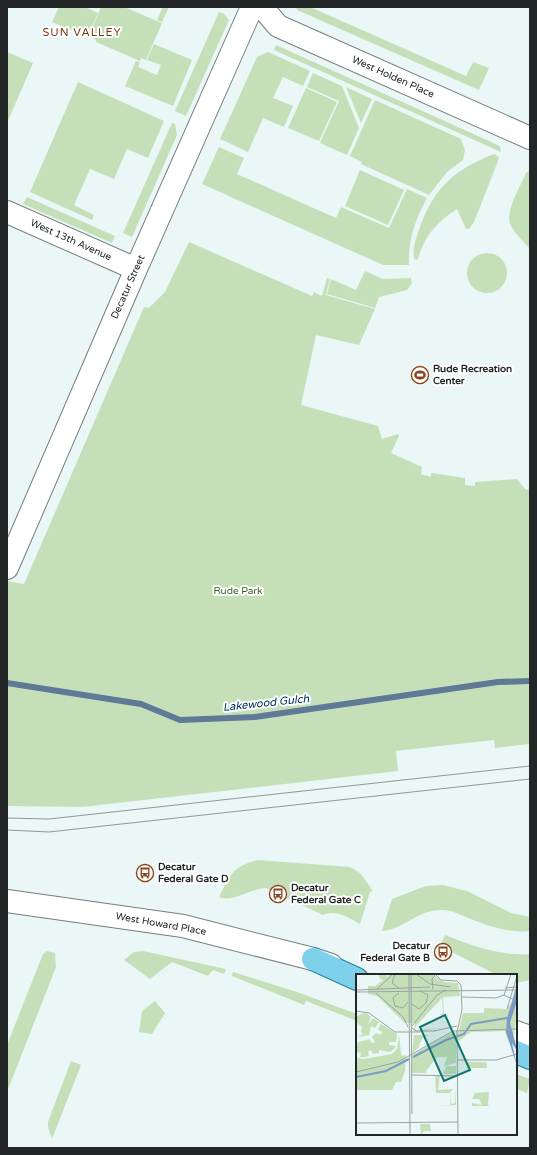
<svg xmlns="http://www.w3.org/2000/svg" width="537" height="1155" font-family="'Varela Round',sans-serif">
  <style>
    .green { fill: #c5e0b9 }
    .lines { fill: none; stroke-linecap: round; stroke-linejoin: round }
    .stream { stroke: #607996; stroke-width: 6 }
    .tertiary-casing { stroke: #757f7e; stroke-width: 24 }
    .primary-casing { stroke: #27809c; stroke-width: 24 }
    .tertiary { stroke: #fff; stroke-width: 22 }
    .primary { stroke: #7fd0ea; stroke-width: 22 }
    .tram { stroke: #909797; stroke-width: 1 }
    .labels { text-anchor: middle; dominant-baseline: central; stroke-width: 4; stroke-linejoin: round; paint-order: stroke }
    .street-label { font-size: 10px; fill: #222626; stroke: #fff }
    .poi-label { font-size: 10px; font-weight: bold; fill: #222626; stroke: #fff; text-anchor: start }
    .park-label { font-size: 10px; fill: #375f20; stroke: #fff }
    .neighbourhood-label { font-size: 11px; letter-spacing: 1px; fill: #72330e; stroke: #fff }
    .water-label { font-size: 11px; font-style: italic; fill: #003063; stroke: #fff }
    .inset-river { fill: none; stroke: #7b9cc6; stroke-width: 2 }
    .inset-road { fill: none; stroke: #9ba3a3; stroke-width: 1 }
    .view { fill: #0f766e; fill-opacity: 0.15; stroke: #0f766e; stroke-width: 2 }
    .inset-edge { fill: none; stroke: #222626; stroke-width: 2 }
  </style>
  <rect width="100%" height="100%" fill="#ebf6f6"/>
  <path class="green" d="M59,7h26l13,6 -10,22 -9,-3 -1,1 -26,-11z
    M101,7h23l38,16 -16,37 -5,-2 -1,3 -44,-19v-2l-7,-4z
    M163,7h6l-7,15 -5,-2z
    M296,7h14l156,69 7,-14 16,6 -10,22 -182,-80z
    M219,12l5,2 5,6 -43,96 -11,-5z
    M154,44l38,16 -19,46 -48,-20 11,-25 4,1 -2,5 19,8 4,-10 -14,-5z
    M276,45l224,101 1,6 -227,-102z
    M7,52l26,11 -26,60z
    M268,52l42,19 -7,15 -20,-9 -10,21 20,8 -9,21 -21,-9 -15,34 -28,-13 37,-82z
    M313,73l29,13 17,42 -12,27 -27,-12 19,-42 -32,-14z
    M78,82l86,39 -16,37 -21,-9 -13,30 -24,-10 -16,36 20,10 -2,5 -62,-28z
    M346,87l26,12 -11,24z
    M306,88l31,14 -18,39 -31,-13z
    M375,100l86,39 4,11 -2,10 -16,12 -18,23 -68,-31 1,-2 -12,-6z
    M172,123l3,1 2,11 -45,102 -9,-4z
    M219,147l25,11 -7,16 99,44 5,-11 48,21 18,-39 20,9c-12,22 -19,42 -18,67h-26l-181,-81z
    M494,154l5,3 -1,4 -24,61 -5,7h-3l-9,-20c-20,13 -33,27 -39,50l-3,1c-4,-8 1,-22 4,-30 14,-41 34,-60 75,-76z
    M360,170l44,20 -16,35 -43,-19z
    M529,171l1,1v77c-6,-7 -16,-16 -20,-25 -5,-12 11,-39 16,-51z
    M27,197l88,39 -3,7 -89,-39z
    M189,242l123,54 2,-4 8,4 5,-18 3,1 -4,16 49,14 -16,36 -43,-10 -15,70 77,21 4,13 16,-5 1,2 -8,17 31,14 -1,7 10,3v-4l34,5v7l10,1v-4l42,-3 9,11 4,-2v256l-35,4 -1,-8 -98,11 2,20 -316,36 -75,-1v-225l17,3 120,-277 5,1 16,-16z
    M467 273a20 20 0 1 1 40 0a20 20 0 1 1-40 0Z
    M365,271l18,8 28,-1 1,5 -5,7 -28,7 -4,11 -48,-14 4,-15 25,11z
    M258,860l92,7 10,6 13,18 -3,1 -10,32c-11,-6 -24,-15 -37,-9l-57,-27c-15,0 -33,15 -47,9 12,-23 13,-30 39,-37z
    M443,885l24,6 44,22 19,4v14c-21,2 -40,-4 -59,-12 -10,-4 -19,-9 -29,-9 -26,0 -37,19 -60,21l10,-32 34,-13z
    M445,935c28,11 54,21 85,19v26l-14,3v-8h-19l-57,-29z
    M47,951l8,2 1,14 -49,125v-47l36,-91z
    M143,951l83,18 -2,5 -11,-4 -5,6 -36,-14 -22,17 -26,-19 10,-8z
    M233,972l64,20 60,22v7l-51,-20 -2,4 -72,-29z
    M155,1001l10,12 -13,21 -13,-2 3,-21z
    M71,1061l10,4 -29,74 -4,-12v-5z
    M516,1074l14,5 -3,14 -11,-4z"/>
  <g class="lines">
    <path class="stream" d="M7,683l134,21 39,16 75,-3 243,-35 32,-1"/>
    <g class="tertiary-casing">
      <path id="tertiary" d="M262,7l16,19 252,112
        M7,212l129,57
        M7,568l129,-299 116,-262
        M7,901l176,25 130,33 18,6
        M516,1032l14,5"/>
    </g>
    <g class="primary-casing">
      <path id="primary" d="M313,959l44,20
        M516,1052l14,6"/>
    </g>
    <use href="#tertiary" class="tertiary"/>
    <use href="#primary" class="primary"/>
    <path class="tram" d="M7,818l42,1 481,-53
      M7,830l42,2 481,-53"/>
  </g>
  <defs>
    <g id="stadium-ring" transform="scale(0.9)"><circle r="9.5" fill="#fff" stroke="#8a441d" stroke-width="1.5"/><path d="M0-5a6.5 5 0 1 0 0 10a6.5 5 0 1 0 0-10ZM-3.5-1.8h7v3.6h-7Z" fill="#8a441d"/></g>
    <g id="bus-ring" transform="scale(0.9)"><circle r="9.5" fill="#fff" stroke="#8a441d" stroke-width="1.5"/><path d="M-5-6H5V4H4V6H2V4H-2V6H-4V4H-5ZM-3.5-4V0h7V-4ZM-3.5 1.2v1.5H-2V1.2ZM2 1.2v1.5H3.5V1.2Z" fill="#8a441d"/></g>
  </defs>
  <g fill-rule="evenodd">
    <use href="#stadium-ring" x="420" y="375"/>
    <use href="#bus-ring" x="145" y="873"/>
    <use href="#bus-ring" x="278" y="894"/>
    <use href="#bus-ring" x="443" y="952"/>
  </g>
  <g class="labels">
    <g class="street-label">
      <text transform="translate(393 77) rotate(24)">West Holden Place</text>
      <text transform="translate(71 240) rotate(24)">West 13th Avenue</text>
      <text transform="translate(128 287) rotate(-66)">Decatur Street</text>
      <text transform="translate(161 924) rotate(10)">West Howard Place</text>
    </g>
    <g class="poi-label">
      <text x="433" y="369">Rude Recreation<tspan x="433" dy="12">Center</tspan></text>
      <text x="158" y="867">Decatur<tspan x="158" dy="12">Federal Gate D</tspan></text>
      <text x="291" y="888">Decatur<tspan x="291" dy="12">Federal Gate C</tspan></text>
      <text x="430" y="946" text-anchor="end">Decatur<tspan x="430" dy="12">Federal Gate B</tspan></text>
    </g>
    <g class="park-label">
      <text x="238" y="591">Rude Park</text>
    </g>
    <g class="neighbourhood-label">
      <text x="82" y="32">SUN VALLEY</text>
    </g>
    <g class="water-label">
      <text transform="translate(266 703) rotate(-6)">Lakewood Gulch</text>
    </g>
  </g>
  <g transform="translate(356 974)">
    <rect width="161" height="161" fill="#ebf6f6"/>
    <path d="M23,0h8l-1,3 5,-3h41l12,8 14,1 2,13 -17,1 1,18h-4l3,-2 -1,-15 -27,29 1,3 27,-2 -27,3 -2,-1v-2l1,-5h-10l-28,-27 -9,-2v-8h7l8,-6 -4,-2zM161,6l-2,12 -8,26 2,26 -4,-13 -34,1 -15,11v20l-12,3 3,-9h-10l-11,14 1,2h-15v-18l37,-21 10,-3 4,-18h21v-5l23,1 5,-8zM160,29l1,13 -4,24 -3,-17zM9,39l6,3 -3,9 5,-7 6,4 -4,6 -4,-2 -2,9 -11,2 5,-3 -2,-2 1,-5 -6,-5v-6zM25,50l16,10 -1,8h-7v3l7,1 -1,2 -5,4 -11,-2v3l-6,1 -2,-4 -3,2 1,4 -4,1h-5l1,-4 -3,-1 -2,3v-12l13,-4 3,4 3,-1 -3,-5 4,-4 5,2 1,-3 -4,-3zM43,61l2,18 1,3 4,-1 -1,16 -4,11h-5l-4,8h-36v-32l8,1 28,-5 5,-5zM58,61h15l-6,2 -5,11 -6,5zM110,88h20l1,6h-20zM90,92h10v8h-13zM79,102h5l-2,14 15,-1 -3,4 1,11 4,-1 1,-16v18l-20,1 14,-1v-12h-14zM133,118l-1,13 2,1h-18v-3l10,2 -3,-6h-7l3,-6zM64,150h10l1,7h-7l-3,4z" fill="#c5e0b9"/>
    <path d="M161,11v16l-7,22 7,26v2l-5,-8 5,23 -11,-34 1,-14z" fill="#7b9cc6"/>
    <path class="inset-river" d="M57,83l33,-17 18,-6 7,-10 36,-6M0,103l30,-6 23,-12"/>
    <path class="inset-road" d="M39,0l-3,9 7,5M53,0l1,161M55,0l1,140M60,0l14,10 21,3M79,0l6,6 16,1 4,4 1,25 -5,22M149,14l12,-1M21,15l16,-15M77,15l-1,-10 3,-4M0,16l74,-3M0,18l160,-2M20,19l27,24 5,10M43,19l-6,5 2,8 8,2 5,-6M148,21l7,-21M148,21l13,6M106,23l34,1 8,-3M56,30l7,5 7,-6 2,-8 -8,-4M151,35l10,-33M0,37l13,2 26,19h25M56,52l25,-31 9,-5M56,54l4,3h19M78,57l23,-5M101,57l1,104M101,86h39l21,-6M0,98l42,-10 55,-31 64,-2M55,101l47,1M0,149l102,-1"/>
    <path class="view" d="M89,41l25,55 -26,11 -24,-54z"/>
    <rect width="161" height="161" class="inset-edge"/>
  </g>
  <rect width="537" height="1155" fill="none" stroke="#222626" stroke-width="16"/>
</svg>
